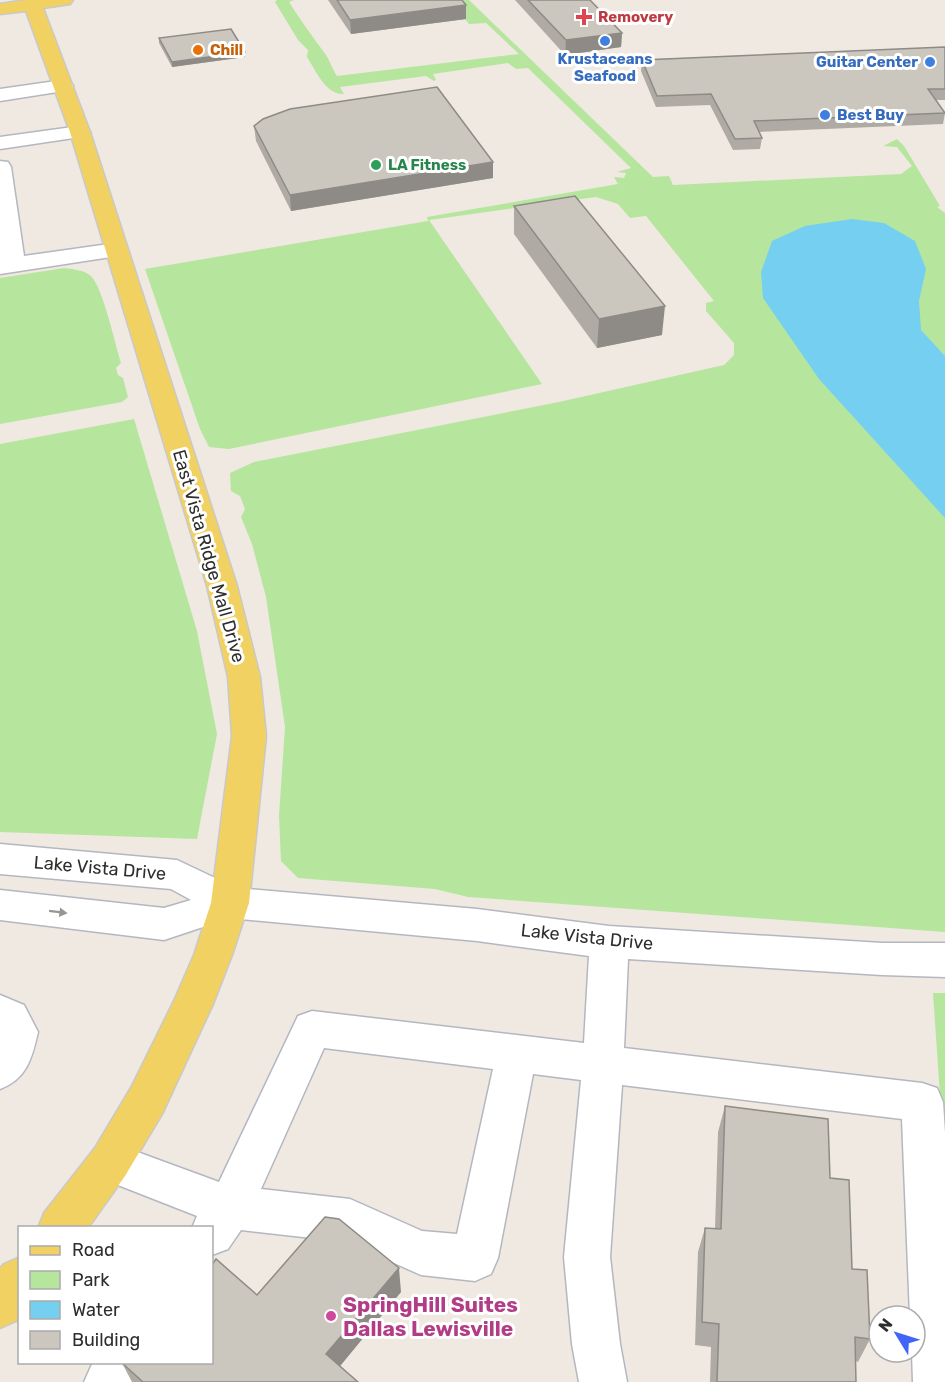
<svg xmlns="http://www.w3.org/2000/svg" width="945" height="1382" font-family="Rubik,sans-serif">
  <style>
    .green { fill: #b6e59e }
    .water { fill: #75cff0 }
    .lines { fill: none; stroke-linecap: round; stroke-linejoin: round }
    .minor-casing { stroke: #b4b7c1; stroke-width: 3 }
    .major-casing { stroke: #c9c9c9; stroke-width: 3 }
    .minor { fill: #fff; fill-rule: evenodd }
    .major { fill: #f2d163; fill-rule: evenodd }
    .wall { fill: #afaba4 }
    .shaded-wall { fill: #8e8b86 }
    .building { fill: #cbc7bf; stroke: #8e8b86; stroke-width: 1.5 }
    .oneway { fill: #969696 }
    .health-dot { fill: #e0444e; stroke: #fff; stroke-width: 2 }
    .shop-dot { fill: #3f7fe0; stroke: #fff; stroke-width: 2 }
    .food-dot { fill: #e8710a; stroke: #fff; stroke-width: 2 }
    .leisure-dot { fill: #2e9e5b; stroke: #fff; stroke-width: 2 }
    .hotel-dot { fill: #d1479c; stroke: #fff; stroke-width: 2 }
    .labels { text-anchor: middle; dominant-baseline: central; stroke-width: 6; stroke-linejoin: round; paint-order: stroke }
    .far-health-label { font-size: 15px; font-weight: bold; fill: #be3a42; stroke: #fff; text-anchor: start }
    .far-food-label { font-size: 15px; font-weight: bold; fill: #c56008; stroke: #fff; text-anchor: start }
    .far-shop-label { font-size: 15px; font-weight: bold; fill: #366cbe; stroke: #fff }
    .far-leisure-label { font-size: 15px; font-weight: bold; fill: #27864d; stroke: #fff; text-anchor: start }
    .street-label { font-size: 18px; fill: #2e2e2e; stroke: #fff }
    .near-hotel-label { font-size: 21px; font-weight: bold; fill: #b23c85; stroke: #fff; text-anchor: start }
  </style>
  <rect width="100%" height="100%" fill="#efe9e1"/>
  <path class="green" d="M277,0h17l-5,2c11,18 24,35 37,53 4,6 6,14 11,21l182,-22 -33,-31 -17,1 -19,-24h19l184,177 16,-1 4,9 228,-11 11,-8 -15,-19 -14,-1 14,-7 7,7 36,60 -3,1 8,6v719l-477,-35 -33,-8 -137,-11 -17,-17 -2,-45 6,-89 -19,-130 -14,-53 -11,-27 4,-8 -5,-13 -9,-5 -1,-18 24,-11 305,-60 165,-37 10,-10v-12l-28,-32v-8l8,-2 -68,-85 -16,2 -12,-14 -22,-7 -167,23 113,164 -313,65 -20,-2 -9,-18 -55,-160 283,-48 -1,-4 191,-33 -4,-7 10,1 2,-5 -9,-1 14,-4 -103,-100 -12,1 -8,-6 -75,11 3,6 -2,1 -8,-5 -86,11 4,7c-18,1 -28,-23 -37,-37l1,-7 -10,-10 -23,-38z
    M64,268c9,1 20,2 27,8 12,12 24,68 30,87l-5,5 2,7 5,3 5,19 -6,5 -122,22v-146z
    M134,419l63,212 20,103 -20,105 -197,-7v-388z
    M933,993h12v175z"/>
  <path class="water" d="M852,219l32,4 31,18 11,28 -7,32 2,29 24,26v162l-126,-139 -56,-81 -2,-26 11,-31 33,-15z"/>
  <g class="lines">
    <g class="minor-casing">
      <path id="minor" d="M63,80l7,2 3,4 -3,4 -70,11v-12z
        M80,126l7,2 3,4 -3,4 -87,13v-12z
        M0,161l8,1 3,5 13,89 92,-13 8,2 4,5 -4,5 -124,19z
        M0,844l177,16 59,28 241,21 132,17 273,17h63v34l-63,-2 -254,-16 -4,89 298,35 15,5 6,14 2,31v249h-32l-1,-30h3v-36h-5l-8,-197 -280,-34 -12,172 10,87 7,38h-48l-7,-38 -8,-87 17,-177 -48,-6 -35,184 -7,16 -16,7 -54,-6 -74,-33 -106,-12 -13,19 -16,6v-27h-20l5,-12 -102,-40 -7,-14 7,-14 15,-6 109,40 79,-166 14,-5 272,32 5,-87 -112,-15 -247,-23 -66,22 -164,-20v-30l164,18 27,-8 -20,-11 -171,-15zM324,1048l169,21 -36,165 -35,-3 -72,-32 -89,-10z
        M0,995l24,10 14,27c-6,26 -11,47 -38,57z
        M93,1362h53l-9,20h-53z"/>
    </g>
    <g class="major-casing">
      <path id="major" d="M26,0h47l-3,4 -27,4 47,124 147,454 23,91 6,59 -17,167 -17,52 -19,49 -51,110 -37,62 -37,52h-50l6,-15 51,-65 37,-62 42,-85 20,-46 17,-52 21,-167 -4,-59 -21,-91 -137,-454 -44,-121 -26,3v-10z
        M20,1257v61l-4,3 -16,7v-60l4,-4z"/>
    </g>
    <use href="#minor" class="minor"/>
    <use href="#major" class="major"/>
  </g>
  <path class="wall" d="M328,0h134l4,5v14l-115,15z
    M515,0h75l32,33 -1,14 -56,8z
    M159,38l86,14v5l-73,10 -13,-24z
    M945,47v53h-9l9,13 -2,11 -184,8 3,6 -2,11 -27,1 -23,-45 -54,2 -15,-36 1,-11z
    M254,126l239,52 -202,33 -35,-70z
    M514,206l148,129 -65,13 -83,-114z
    M725,1106l105,72 40,161 -12,23 -2,-1v21h-146l1,-35 -16,-2 3,-93 7,-24 10,1 3,-97z
    M401,1292l-61,74 18,16h-226l-10,-19 90,-1 45,-67z"/>
  <path class="shaded-wall" d="M466,5v14l-115,15 -1,-14z
    M622,33l-1,14 -56,8 1,-15z
    M245,52v5l-73,10v-5z
    M493,162v16l-202,33 -1,-16z
    M665,306l-3,29 -65,13 2,-29z
    M399,1268l2,24 -70,85 -5,-23z"/>
  <path class="building" d="M337,0h125l4,5 -116,15z
    M528,0h62l32,33 -56,7z
    M231,29l14,23 -73,10 -13,-24z
    M945,47v42h-17l17,24 -191,8 8,17 -27,1 -24,-45 -54,2 -15,-36z
    M437,87l56,75 -203,33 -36,-69 9,-7 27,-10z
    M575,196l90,110 -66,13 -85,-113z
    M725,1106l103,13 2,59 19,2 3,89 15,1 3,69 -15,-2 1,45h-139l2,-58 -17,-2 3,-94 16,1z
    M325,1217l14,2 60,49 -73,86 32,28h-215l-21,-19 90,-1v-97l4,-6 41,36z"/>
  <defs><path id="oneway-solid" d="M-6-.8H1V-3.2L6.5 0L1 3.2V.8H-6Z" transform="scale(1.5)"/></defs>
  <use class="oneway" href="#oneway-solid" transform="translate(58 912) rotate(7)"/>
  <path class="health-dot" d="M581 8h6v6h6v6h-6v6h-6v-6h-6v-6h6z"/>
  <g class="shop-dot">
    <circle cx="605" cy="41" r="6"/>
    <circle cx="930" cy="62" r="6"/>
    <circle cx="825" cy="115" r="6"/>
  </g>
  <circle class="food-dot" cx="198" cy="50" r="6"/>
  <circle class="leisure-dot" cx="376" cy="165" r="6"/>
  <circle class="hotel-dot" cx="331" cy="1316" r="6"/>
  <g class="labels">
    <g class="far-health-label">
      <text x="598" y="17">Removery</text>
    </g>
    <g class="far-food-label">
      <text x="210" y="50">Chill</text>
    </g>
    <g class="far-shop-label">
      <text x="605" y="59">Krustaceans<tspan x="605" dy="17">Seafood</tspan></text>
      <text x="918" y="62" text-anchor="end">Guitar Center</text>
      <text x="837" y="115" text-anchor="start">Best Buy</text>
    </g>
    <g class="far-leisure-label">
      <text x="388" y="165">LA Fitness</text>
    </g>
    <g class="street-label">
      <text transform="translate(209 556) rotate(74)">East Vista Ridge Mall Drive</text>
      <text transform="translate(100 868) rotate(5)">Lake Vista Drive</text>
      <text transform="translate(587 937) rotate(6)">Lake Vista Drive</text>
    </g>
    <g class="near-hotel-label">
      <text x="343" y="1304">SpringHill Suites<tspan x="343" dy="24">Dallas Lewisville</tspan></text>
    </g>
  </g>
  <rect x="18" y="1226" width="195" height="138" fill="#ffffff" stroke="#ababab" stroke-width="1.5"/>
  <rect x="30" y="1246" width="30" height="9" fill="#f2d163" stroke="#ababab" stroke-width="1.5"/>
  <text x="72" y="1256" font-size="18" fill="#2e2e2e">Road</text>
  <rect x="30" y="1271" width="30" height="18" fill="#b6e59e" stroke="#ababab" stroke-width="1.5"/>
  <text x="72" y="1286" font-size="18" fill="#2e2e2e">Park</text>
  <rect x="30" y="1301" width="30" height="18" fill="#75cff0" stroke="#ababab" stroke-width="1.5"/>
  <text x="72" y="1316" font-size="18" fill="#2e2e2e">Water</text>
  <rect x="30" y="1331" width="30" height="18" fill="#cbc7bf" stroke="#ababab" stroke-width="1.5"/>
  <text x="72" y="1346" font-size="18" fill="#2e2e2e">Building</text>
  <g transform="translate(897 1334) rotate(308)"><circle r="28" fill="#ffffff" stroke="#ababab" stroke-width="1.5"/>
  <path d="M0-4.5L10 22L0 15L-10 22Z" fill="#4264fb"/>
  <text y="-9" font-size="16" font-weight="bold" text-anchor="middle" fill="#2e2e2e">N</text>
  </g>
</svg>
